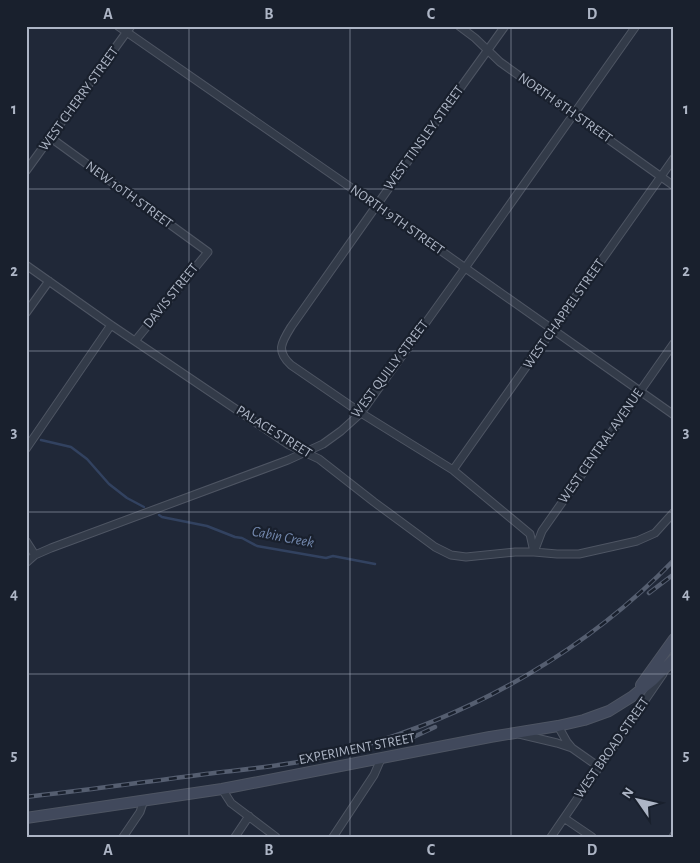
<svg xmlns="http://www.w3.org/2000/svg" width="700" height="863" font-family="'Alegreya Sans',sans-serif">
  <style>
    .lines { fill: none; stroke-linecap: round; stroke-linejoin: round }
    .stream { stroke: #324260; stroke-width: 2.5 }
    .minor-casing { stroke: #4e5563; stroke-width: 9 }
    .secondary-casing { stroke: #4e5563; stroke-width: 12 }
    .minor { stroke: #333b49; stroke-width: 7 }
    .secondary { stroke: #41495c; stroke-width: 10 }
    .rail-casing { stroke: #555e70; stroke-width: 4.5 }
    .rail { stroke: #19202d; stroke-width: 2.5; stroke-dasharray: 8; stroke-linecap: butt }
    .grid { fill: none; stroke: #adb5c5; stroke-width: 1; stroke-opacity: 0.55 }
    .labels { text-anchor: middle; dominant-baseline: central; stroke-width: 4.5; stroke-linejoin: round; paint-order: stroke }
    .street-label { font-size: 14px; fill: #adb5c5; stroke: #19202d }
    .water-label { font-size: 15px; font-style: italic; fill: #7489af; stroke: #19202d }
    .neatline { fill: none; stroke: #adb5c5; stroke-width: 2 }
    .grid-label { font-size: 16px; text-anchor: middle; font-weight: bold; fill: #adb5c5 }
  </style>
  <rect width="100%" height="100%" fill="#202838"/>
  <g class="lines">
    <path class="stream" d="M26,434h2
      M41,440l30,7 16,12 22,25 18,14 17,9
      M159,515l3,2 45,9 28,11 7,1 15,8 69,12 7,-2 42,8"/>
    <g class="minor-casing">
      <path id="minor" d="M118,26l258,179 298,210
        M459,26l16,12 25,24 174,124
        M505,26l-90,125 -124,176c-10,16 -15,24 0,38l70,48 92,57 77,64 4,18
        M51,138l157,114 -73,89
        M26,171l105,-145
        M26,265l85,60 178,120 30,14 55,43 61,45 16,8 15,2 49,-5h19l23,2h22l58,-13 18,-8 19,-21
        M26,313l23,-32
        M26,449l85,-124
        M453,470l221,-312
        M26,541l9,14
        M534,552l8,-21 132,-188
        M26,563l9,-8 16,-7 237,-88 35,-16 18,-13 20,-18 104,-145 171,-242
        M558,726l9,16 5,6
        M519,734l38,9 15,5 27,19
        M222,789l9,14 45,34
        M564,818l28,19
        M123,837l17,-25 4,-12
        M235,837l14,-21
        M333,837l41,-62 7,-16
        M551,837l112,-163
        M673,837l1,-2"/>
    </g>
    <g class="secondary-casing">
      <path id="secondary" d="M641,685l33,-46
        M26,818l196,-29 268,-52 68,-11 26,-6 25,-9 24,-15 20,-16 21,-21"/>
    </g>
    <use href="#minor" class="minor"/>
    <use href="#secondary" class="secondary"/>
    <g class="rail-casing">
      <path id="rail" d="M649,593l25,-19
        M377,748l28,-7 30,-14
        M26,797c60,-7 120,-15 180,-23 33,-4 66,-7 98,-13 18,-4 37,-9 55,-14 118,-34 229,-98 315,-187"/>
    </g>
    <use href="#rail" class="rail"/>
  </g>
  <path class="grid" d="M189,26v811M350,26v811M511,26v811M26,189h648M26,351h648M26,512h648M26,674h648"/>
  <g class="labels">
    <g class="street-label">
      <text transform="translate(79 99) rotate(-54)">WEST CHERRY STREET</text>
      <text transform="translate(565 108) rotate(35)">NORTH 8TH STREET</text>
      <text transform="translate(424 138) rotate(-54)">WEST TINSLEY STREET</text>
      <text transform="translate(129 195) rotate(36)">NEW 10TH STREET</text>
      <text transform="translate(397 220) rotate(35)">NORTH 9TH STREET</text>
      <text transform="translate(171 296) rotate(-51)">DAVIS STREET</text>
      <text transform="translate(564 314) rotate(-55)">WEST CHAPPEL STREET</text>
      <text transform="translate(390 369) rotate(-53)">WEST QUILLY STREET</text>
      <text transform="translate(274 432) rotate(32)">PALACE STREET</text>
      <text transform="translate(601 446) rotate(-55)">WEST CENTRAL AVENUE</text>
      <text transform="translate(612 748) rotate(-55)">WEST BROAD STREET</text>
      <text transform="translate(357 749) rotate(-11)">EXPERIMENT STREET</text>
    </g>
    <g class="water-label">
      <text transform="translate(283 537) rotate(11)">Cabin Creek</text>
    </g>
  </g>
  <rect width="700" height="863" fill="none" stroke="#19202d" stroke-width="55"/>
  <g transform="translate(638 800) rotate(304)" stroke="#19202d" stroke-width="4" paint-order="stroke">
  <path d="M0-4L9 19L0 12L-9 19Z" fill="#adb5c5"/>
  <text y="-8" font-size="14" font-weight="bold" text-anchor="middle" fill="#adb5c5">N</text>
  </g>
  <rect x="28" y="28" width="644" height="808" class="neatline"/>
  <g class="grid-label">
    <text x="108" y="19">A</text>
    <text x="269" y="19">B</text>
    <text x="431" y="19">C</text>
    <text x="592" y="19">D</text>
    <text x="14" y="114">1</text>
    <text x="686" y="114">1</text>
    <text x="14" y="276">2</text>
    <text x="686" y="276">2</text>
    <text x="14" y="437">3</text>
    <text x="686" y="437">3</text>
    <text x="14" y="599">4</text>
    <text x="686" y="599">4</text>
    <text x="14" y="760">5</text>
    <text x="686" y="760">5</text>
    <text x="108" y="855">A</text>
    <text x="269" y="855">B</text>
    <text x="431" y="855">C</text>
    <text x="592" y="855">D</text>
  </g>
</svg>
